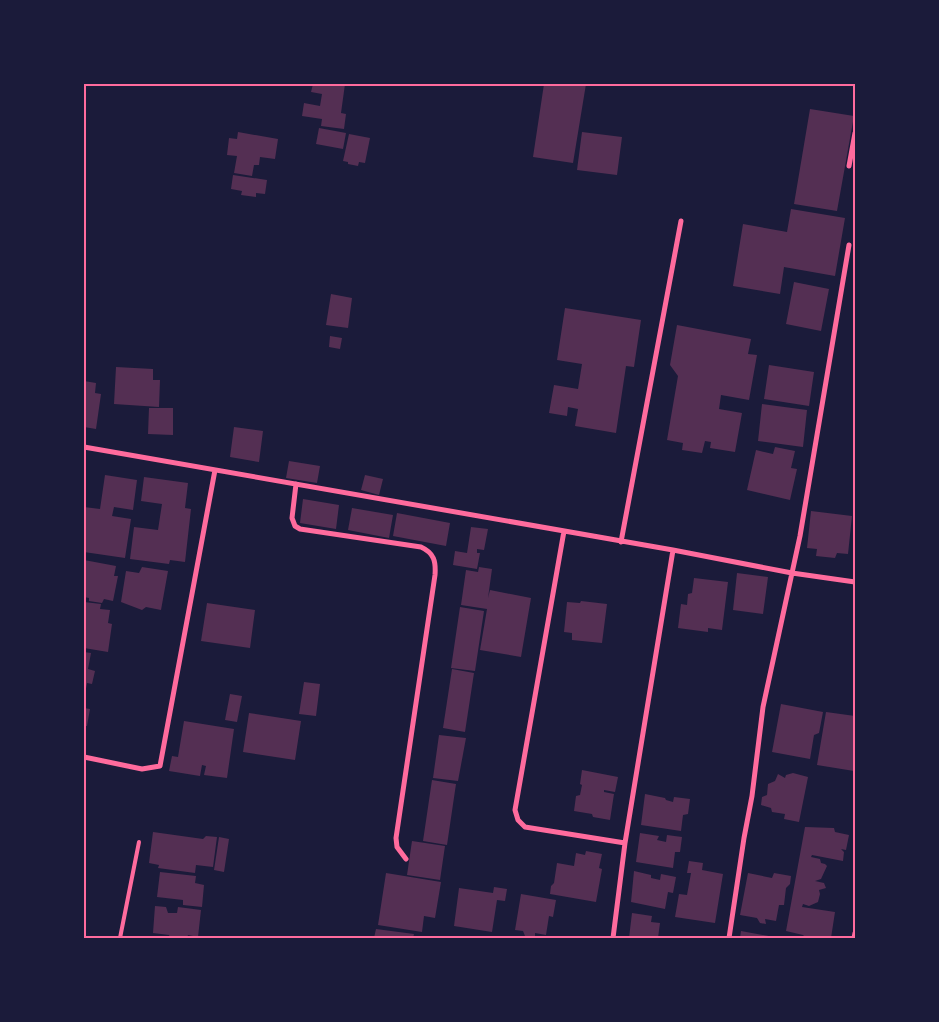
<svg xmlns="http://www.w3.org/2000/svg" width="939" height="1022" font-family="'PT Sans Narrow',sans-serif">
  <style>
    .building { fill: #542f53 }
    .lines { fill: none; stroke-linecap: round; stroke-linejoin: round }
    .service { stroke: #ff6b9d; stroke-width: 4 }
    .minor { stroke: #ff6b9d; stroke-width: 5 }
    .neatline { fill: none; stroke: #ff6b9d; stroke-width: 2 }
  </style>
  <rect width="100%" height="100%" fill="#1b1b3a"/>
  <path class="building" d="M313,84h32l-4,29 5,1 -2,15 -23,-3 1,-7 -20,-3 2,-13 16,3 2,-12 -11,-2z
    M544,84h42l-13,79 -40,-6z
    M810,109l44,7 -17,95 -43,-7z
    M319,128l27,5 -3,16 -27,-5z
    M238,132l40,7 -3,20 -15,-2 -1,8h-5l-2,11 -18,-3 3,-17 -10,-1 2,-17 8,1z
    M582,132l40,5 -5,38 -40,-5z
    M349,134l21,4 -5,25 -6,-1 -1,4 -10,-2v-2l-5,-1z
    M233,175l34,5 -2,14 -9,-1v4l-15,-2 1,-4 -11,-2z
    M791,209l54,9 -10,58 -51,-9 -4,27 -47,-8 10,-62 44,8z
    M794,282l35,7 -8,42 -35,-7z
    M331,294l21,4 -4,30 -22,-3z
    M565,308l76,12 -7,47 -8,-1 -10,67 -41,-7 3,-17 -10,-2 -1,9 -18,-3 5,-28 24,4 4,-25 -25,-4z
    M677,325l74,14 -3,15 9,1 -8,45 -28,-5 -2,14 23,4 -7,39 -25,-4 1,-6 -6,-1 -3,12 -20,-3 1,-7 -16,-3 11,-64 -8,-11z
    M330,336l12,2 -2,11 -11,-2z
    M769,365l45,7 -5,34 -45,-7z
    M116,367l37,2v11h7l-1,27 -45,-3z
    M84,381l12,2 -1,10 6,1 -5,35 -12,-2z
    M762,404l45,6 -4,37 -45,-6z
    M149,408h24v27l-25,-1z
    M234,427l29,4 -4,31 -29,-5z
    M775,447l20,4 -4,17 6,1 -7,31 -43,-10 9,-40 17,4z
    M289,461l31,5 -3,17 -31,-5z
    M105,475l32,5 -4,30 -19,-3 -2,9 19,3 -6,39 -41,-6v-45l16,2z
    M365,475l18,4 -4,16 -18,-5z
    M144,477l44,6 -3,25 6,1 -6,53 -15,-2 -1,4 -39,-5 4,-32 24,3 4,-26 -21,-3z
    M303,499l36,6 -3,24 -36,-6z
    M352,508l41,7 -4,23 -41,-8z
    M811,511l41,5 -4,38 -11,-1 -2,5 -19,-2 1,-7 -10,-1z
    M397,513l53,10 -4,23 -53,-10z
    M471,527l17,2 -4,21 -7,-1v4h3l-3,16 -24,-4 2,-14 12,2z
    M84,560l32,6 -2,10h4l-5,25 -9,-2 -2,4 -13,-2v-3l-5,-1z
    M142,567l26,4 -7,39 -15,-3 -4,3 -21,-8 5,-31 13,2z
    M479,567l13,2 -4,29 2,-8 41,8 -10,59 -41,-7 7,-41 -26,-4 5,-35 12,2z
    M737,573l31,4 -5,37 -30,-4z
    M694,578l34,4 -6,48 -14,-2v4l-30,-4 3,-24 6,1 1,-11 4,-1z
    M581,601l26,3 -5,39 -30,-3v-7l-8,-1 3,-30 13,1z
    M84,602l17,2 -1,5 10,1 -2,13 4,1 -4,28 -24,-4z
    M207,603l48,7 -5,38 -49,-7z
    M460,607l24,4 -9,60 -24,-3z
    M84,652l7,1 -3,16 7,2 -3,13 -5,-1 -2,11z
    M452,669l22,4 -9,59 -22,-4z
    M304,682l16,2 -4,32 -17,-2z
    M230,694l12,2 -5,26 -12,-2z
    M781,704l42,8 -4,21 -5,2 -4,24 -38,-7z
    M84,708l6,1 -3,17h-3z
    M826,712l29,4v45l-1,10 -37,-6z
    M249,713l52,8 -6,39 -52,-8z
    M184,721l50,8 -7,49 -23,-3 2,-9 -4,-1 -2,11 -31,-5 3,-15 6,1z
    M439,735l27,3 -8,43 -25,-3z
    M582,770l36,7 -3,15 -11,-2v2l10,2 -4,26 -17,-3 -1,-3 -18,-3 2,-15 4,-1 2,-10 -2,-1z
    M793,773l15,4 -9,45 -15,-3 1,-5 -13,-2 -1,-4 -10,-3 1,-8 5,-2 1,-11 7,-3 3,-7 7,4 1,-3z
    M432,780l24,4 -9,61 -24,-4z
    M645,794l20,4 1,2 7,2 1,-5 16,2 -2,15 -5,1 -2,16 -40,-6z
    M805,827l29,1 1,4 14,3 -3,15 -5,-1 3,3 -1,9 -31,-6 -1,2 9,2 1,4 4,1 2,2 -6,13 -6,2 9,2 2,5 -7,2 1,4 -2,8 -9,4 -6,-2 -1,3 33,5 -4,26h-25l-3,-3 -17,-4z
    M153,832l50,7 3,-3 11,1 -4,30 -17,-2 -1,8 -37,-5 1,-3 -10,-2z
    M640,833l19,3 -2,4 9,2 1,-7 15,2 -2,15h-5l-2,16 -37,-6z
    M219,837l10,2 -5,33 -10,-2z
    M412,841l33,5 -5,34 -33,-5z
    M586,851l16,3 -3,14 3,1 -6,33 -46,-8 1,-8 3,-3 3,-20 17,3 2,-13 9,2z
    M689,861l14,2 -1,7 21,4 -8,49 -40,-6 4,-23 8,1 4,-22h-4z
    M634,871l17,4v3l9,2 1,-6 15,3 -3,16 -5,-1 -3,17 -34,-7z
    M160,872l36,4 -1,7 9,2 -2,22 -19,-2v-5l-26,-3z
    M386,873l55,9 -6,36 -11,-2 -2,16 -44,-7z
    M748,873l24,5 2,-5 17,3 -1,8 -4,4 -2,17h-5l-3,16 -11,-2 1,5 -6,-1 -3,-5 -17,-3z
    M494,887l13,2 -2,12 -8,-1 -5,32 -38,-6 5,-38 34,5z
    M521,894l35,6 -3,17 -4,-1 -3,19 -11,-2v5l-10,-2 -2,-5 -8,-1z
    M155,906l11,1 2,6h9l1,-6 23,3 -3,27 -10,-2 -1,3h-17l-1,-3 -16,-2z
    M632,913l20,3 -1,6 9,1 -2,15h-29z
    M376,929l38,5 -1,4h-39z
    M741,931l33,6 -1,1h-33z"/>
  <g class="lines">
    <path class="service" d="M120,938l19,-96"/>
    <path class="minor" d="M849,166l6,-33
      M84,447l589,103 119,23 63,9
      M296,484l-4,34 3,8 5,3 121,18c13,6 15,14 14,28l-39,263 1,9 9,12
      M564,531l-49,279 3,10 7,7 100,16
      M621,542l60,-321
      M84,757l58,12 18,-3 55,-296
      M613,938l12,-95 48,-293
      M729,938l15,-100 8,-42 11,-89 37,-171 49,-291
      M854,938l1,-5"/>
  </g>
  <rect width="939" height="1022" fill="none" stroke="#1b1b3a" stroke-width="170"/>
  <rect x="85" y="85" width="769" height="852" class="neatline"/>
</svg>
